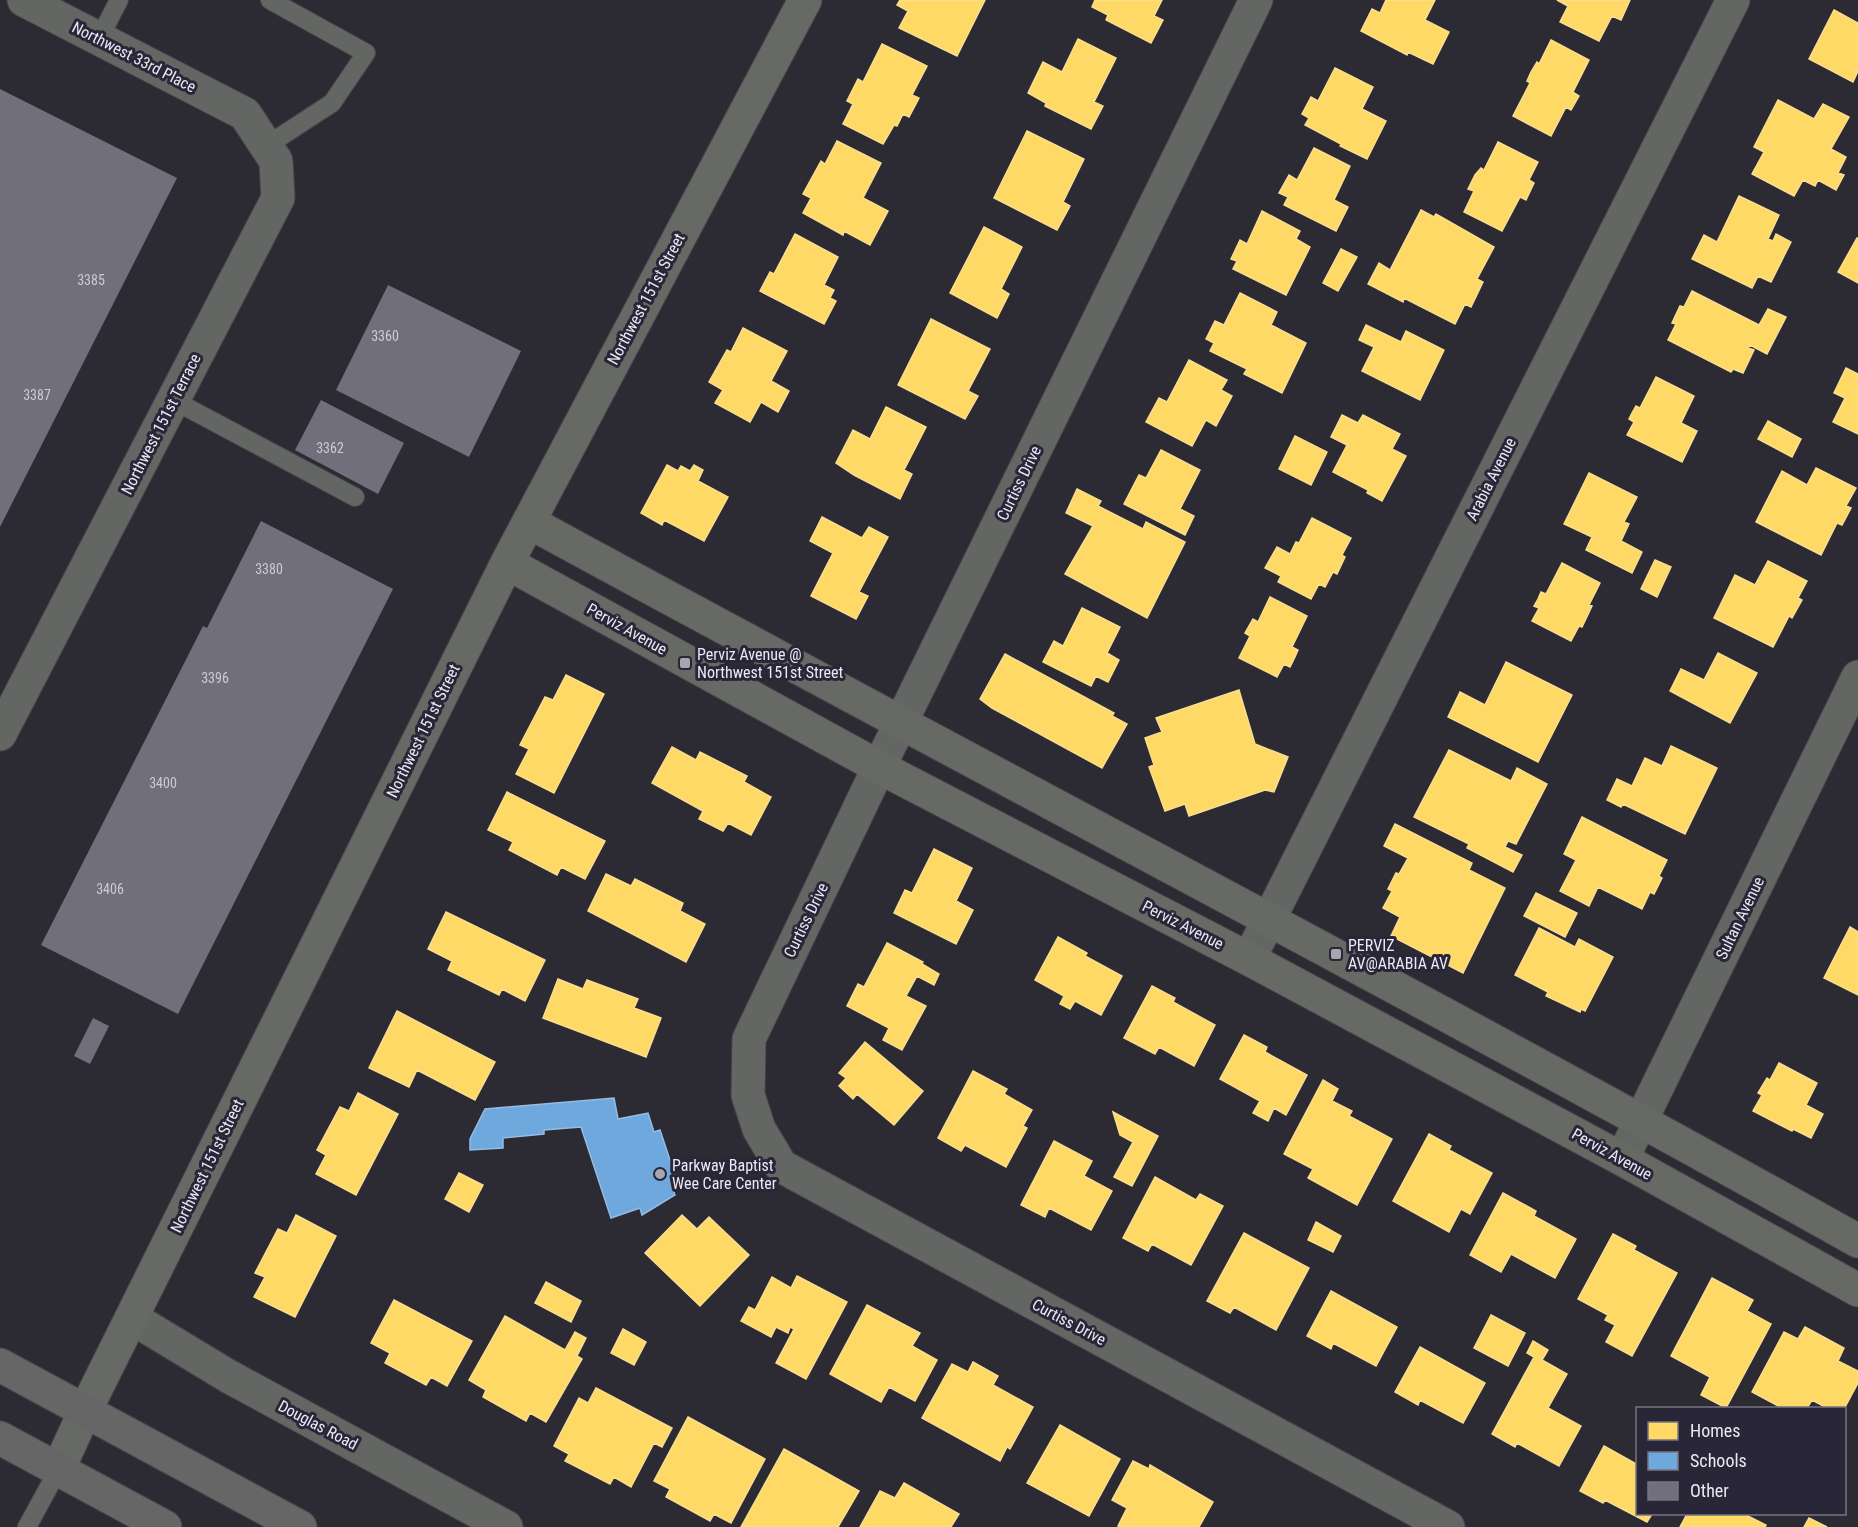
<svg xmlns="http://www.w3.org/2000/svg" width="1858" height="1527" font-family="'Roboto Condensed',sans-serif">
  <style>
    .homes { fill: #ffd966; stroke: #f9de91; stroke-width: 1.5 }
    .schools { fill: #6fa8dc; stroke: #94bce4; stroke-width: 1.5 }
    .building { fill: #726f7c }
    .lines { fill: none; stroke-linecap: round; stroke-linejoin: round }
    .lane-casing { stroke: #48464d; stroke-width: 20 }
    .street-casing { stroke: #48464d; stroke-width: 35 }
    .secondary-casing { stroke: #48464d; stroke-width: 35 }
    .primary-casing { stroke: #48464d; stroke-width: 35 }
    .lane { stroke: #646663; stroke-width: 18 }
    .street { stroke: #646663; stroke-width: 33 }
    .secondary { stroke: #676965; stroke-width: 33 }
    .primary { stroke: #656665; stroke-width: 33 }
    .poi-dot { fill: #a8a6b1; stroke: #292637; stroke-width: 2 }
    .labels { text-anchor: middle; dominant-baseline: central; stroke-width: 6; stroke-linejoin: round; paint-order: stroke }
    .number-label { font-size: 14px; fill: #cdcad7 }
    .street-label { font-size: 16px; fill: #ebe9f5; stroke: #292637 }
    .poi-label { font-size: 16px; fill: #ebe9f5; stroke: #292637; text-anchor: start }
  </style>
  <rect width="100%" height="100%" fill="#2c2a33"/>
  <path class="homes" d="M900,0h85l-28,56 -58,-28 9,-17 -11,-6z
    M1095,0h67l-8,16 9,4 -12,23 -45,-23 2,-5 -16,-8z
    M1386,0h49l-10,20 24,12 -16,32 -25,-12 -1,3 -46,-24 11,-22 8,4z
    M1557,0h73l-9,20 -9,-4 -13,25 -39,-19 8,-16z
    M1834,10l24,13v48l-5,11 -44,-23z
    M1078,39l38,19 -22,44 9,4 -12,23 -46,-23 1,-3 -18,-10 15,-31 19,10z
    M1551,40l38,20 -16,32 6,4 -8,14 -5,-3 -15,29 -38,-20 17,-33 -3,-2 4,-9 6,-10 2,2z
    M882,44l45,22 -15,29 7,3 -10,19 -6,-3 -6,12 -3,-1 -11,19 -40,-20 10,-20 -6,-3 11,-22 5,3z
    M1335,68l38,19 -11,22 24,12 -19,38 -27,-13 1,-2 -36,-19 4,-7 -7,-4 9,-17 7,4z
    M1778,100l36,19 9,-15 26,13 -18,32 15,8 -8,16 6,2 -8,15 -18,-10 -3,6 -12,-6 -9,16 -42,-22 12,-22 -10,-5z
    M1027,131l57,28 -21,43 7,4 -13,24 -63,-32z
    M837,141l44,22 -18,35 25,13 -18,34 -26,-14 -1,4 -40,-22 8,-15 -8,-4 18,-33 4,3z
    M1498,142l40,20 -9,18 5,3 -8,17 -6,-3 -18,34 -38,-19 10,-21 -6,-2 7,-14 6,-7 3,2z
    M1314,148l36,18 -16,34 14,7 -12,24 -52,-26 4,-8 -9,-4 10,-18 8,5z
    M1739,196l40,19 -11,24 5,2 3,-7 15,8 -20,40 -13,-6 -6,12 -60,-29 12,-24 13,7z
    M1421,210l13,7 2,-3 58,33 -17,32 6,3 -12,25 -6,-3 -10,20 -51,-26 -1,4 -35,-18 11,-21 11,7z
    M1262,211l38,20 -4,8 14,8 -24,48 -53,-26 4,-8 -6,-2 9,-19 7,4z
    M984,227l38,20 -21,42 8,5 -12,24 -47,-25z
    M795,234l43,23 -14,28 10,5 -4,8 6,3 -12,23 -64,-33 10,-19 4,2z
    M1857,238l1,1v44l-20,-11z
    M1341,249l16,8 -19,34 -15,-8z
    M1692,291l67,34 9,-16 18,8 -19,37 -17,-9 -2,3 6,2 -11,23 -10,-4 -2,3 -63,-32 8,-16 -4,-1 8,-17 4,1z
    M1240,293l37,19 -6,13 35,18 -24,50 -38,-19 3,-5 -37,-18 4,-8 -8,-4 9,-18 9,4z
    M931,319l59,30 -22,42 10,5 -13,23 -67,-34z
    M1366,325l35,17 5,-11 38,19 -24,50 -58,-29 12,-24 -15,-7z
    M743,328l44,23 -16,30 18,10 -11,21 -17,-10 -11,20 -35,-19 8,-13 -14,-8 18,-32 4,2z
    M1189,360l38,20 -6,10 11,6 -16,30 -10,-6 -14,26 -46,-24 13,-24 8,4z
    M1846,368l12,6v60l-25,-12 12,-24 -11,-5z
    M1656,377l38,19 -13,27 16,8 -15,31 -55,-27 7,-13 -5,-3 3,-6 4,-7 4,2z
    M886,407l40,20 -22,43 8,4 -12,25 -46,-24 -18,-12 17,-33 17,9z
    M1342,415l16,8 5,-8 37,19 -8,15 14,7 -24,45 -15,-8 1,-3 -35,-18 14,-27 -16,-8z
    M1768,421l33,18 -9,18 -34,-18z
    M1295,436l32,16 -16,33 -32,-16z
    M1161,450l39,20 -20,39 14,7 -9,19 -61,-31 15,-29 7,3z
    M667,465l11,6 3,-5 9,5 4,-6 9,5 -5,11 30,16 -24,44 -40,-21 -2,5 -21,-12z
    M1816,468l40,20 -10,18 5,2 -9,17 -5,-2 -16,32 -65,-33 26,-51 25,14z
    M1589,473l48,24 -13,25 5,2 -8,17 21,11 -10,21 -46,-23 6,-13 -28,-13z
    M1077,489l24,12 -3,5 45,23 3,-7 39,20 -38,76 -82,-44 28,-48 -27,-13z
    M822,517l40,21 7,-11 19,10 -29,55 9,4 -12,23 -45,-23 22,-43 -23,-12z
    M1312,518l39,20 -9,17 3,2 -8,17 -4,-2 -8,15 -6,-3 -8,15 -33,-17 3,-6 -16,-8 12,-21 13,7 6,-12 3,1z
    M1655,560l16,7 -14,30 -16,-8z
    M1768,561l39,20 -9,17 4,2 -10,18 -3,-2 -16,31 -59,-29 21,-43 20,10z
    M1562,563l38,20 -11,22 3,1 -10,21 -3,-1 -8,15 -39,-20 7,-13 -5,-2 4,-7 3,-7 5,2z
    M1270,597l37,19 -15,31 6,3 -4,9 -4,8 -6,-3 -7,13 -38,-19 11,-22 -5,-3 8,-14 5,3z
    M1082,608l38,19 -13,26 12,7 -11,22 -12,-6 -5,10 -48,-24 11,-21 9,5z
    M1718,653l39,20 -27,50 -60,-32 11,-22 23,11z
    M1005,654l109,59 -2,3 15,8 -25,44 -110,-60 -12,-9z
    M1506,662l66,33 -34,67 -90,-45 12,-25 25,13z
    M566,675l38,19 -50,99 -38,-19 13,-25 -9,-4 25,-48 8,3z
    M1239,690l16,54 33,13 -14,35 -9,-2 -76,26 -4,-12 -20,7 -16,-44 5,-2 -9,-27 17,-6 -6,-14z
    M1671,746l46,22 -32,66 -62,-30 -2,3 -14,-7 10,-21 15,7 13,-28 17,8z
    M672,747l24,13 4,-8 47,24 -3,6 27,15 -20,38 -23,-12 -5,8 -24,-12 4,-8 -51,-28z
    M1449,750l62,31 6,-13 30,16 -31,60 -8,-3 -3,6 17,8 -9,17 -46,-24 2,-4 -55,-27z
    M507,792l98,49 -20,38 -24,-12 -4,8 -48,-25 4,-8 -25,-12z
    M1582,817l85,43 -8,16 3,2 -8,16 -4,-2 -8,17 -44,-22 -9,19 -29,-15 16,-31 -12,-6z
    M1395,824l77,39 -3,7 36,18 -42,85 -72,-37 9,-19 -17,-9 9,-17 -4,-2 8,-16 3,1 9,-16 -24,-12z
    M934,849l38,19 -16,33 17,9 -17,34 -62,-31 11,-23 7,3z
    M606,874l25,12 4,-7 48,24 -3,8 25,13 -19,38 -98,-51z
    M1536,893l41,20 -12,24 -41,-21z
    M446,912l99,48 -20,41 -23,-12 -3,6 -51,-25 4,-9 -24,-12z
    M1850,927l8,5v63l-34,-17z
    M1539,928l36,19 4,-8 34,18 -28,54 -4,-2 -1,3 -34,-16 2,-4 -33,-17z
    M1058,937l29,16 -2,3 37,20 -21,39 -26,-14 -5,8 -10,-5 4,-8 -29,-16z
    M887,943l36,19 -1,2 17,10 -5,11 -17,-9 -11,20 20,10 -24,44 -19,-10 6,-12 -42,-22 11,-22 6,3z
    M558,979l25,10 4,-9 51,19 -4,9 27,10 -15,39 -103,-39z
    M1152,986l23,12 -2,4 42,23 -21,41 -35,-19 -4,7 -31,-16z
    M397,1011l98,51 -20,38 -58,-30 -8,17 -40,-19z
    M1244,1035l23,12 -2,5 42,23 -21,40 -12,-7 -6,13 -15,-8 7,-12 -40,-22z
    M865,1042l58,49 -29,34 -37,-31 -4,5 -14,-13 7,-8 -7,-5z
    M1779,1063l38,20 -11,22 17,9 -12,24 -18,-9 -1,2 -39,-20 9,-16 -4,-2 9,-15 3,2z
    M973,1071l34,18 -3,5 28,16 -9,16 4,2 -21,39 -41,-22 -4,6 -23,-13z
    M1323,1080l15,9 -6,12 20,10 -3,5 43,23 -35,66 -49,-27 5,-9 -29,-15z
    M358,1093l40,21 -42,81 -40,-21 10,-19 -9,-5 23,-43 9,4z
    M1113,1112l45,24 -26,50 -18,-9 19,-35 -13,-7z
    M1429,1134l22,12 -2,4 43,23 -22,41 -9,-5 -12,23 -56,-31z
    M1054,1141l38,20 -8,15 28,15 -21,39 -42,-22 -4,9 -24,-12z
    M459,1173l24,12 -14,27 -24,-13z
    M1155,1177l41,23 4,-6 23,12 -32,59 -39,-21 -4,7 -25,-13z
    M1503,1193l33,18 -2,5 42,23 -21,39 -44,-24 -10,18 -31,-17z
    M296,1215l40,21 -41,81 -41,-20 11,-20 -10,-4 23,-44 9,4z
    M682,1215l15,14 12,-12 40,38 -49,51 -55,-53z
    M1316,1222l25,14 -8,16 -25,-12z
    M1244,1233l65,35 -33,62 -42,-23 -4,6 -23,-12z
    M1613,1234l23,12 -2,4 43,23 -45,83 -26,-14 9,-17 -10,-5 3,-5 -30,-16z
    M797,1276l50,26 -41,77 -30,-16 18,-34 -4,-2 -2,6 -12,-6 -5,10 -30,-16 8,-14 6,3 17,-33 19,11z
    M1712,1278l41,22 -6,11 24,13 -45,84 -25,-13 9,-18 -39,-21z
    M546,1282l35,19 -10,21 -36,-19z
    M1331,1291l66,36 -21,39 -43,-23 -2,6 -24,-13z
    M394,1300l78,41 -25,45 -16,-9 -5,8 -41,-22 5,-10 -19,-10z
    M867,1305l53,28 -8,13 25,14 -22,41 -26,-14 -8,15 -51,-28z
    M1491,1315l34,18 -17,33 -34,-18z
    M505,1316l60,34 10,-18 11,6 -9,18 5,3 -36,63 -16,-9 -4,8 -43,-24 3,-7 -17,-10z
    M1805,1327l39,21 -6,13 20,10v12l-14,26 -17,-1 -15,-8 -5,8h-25l-30,-16 32,-60 14,7z
    M623,1329l23,13 -12,23 -23,-12z
    M1533,1341l15,9 -6,10 25,14 -19,34 33,18 -22,40 -42,-23 -2,4 -23,-13 42,-77 -7,-4z
    M1420,1347l65,36 -22,40 -43,-23 -2,5 -23,-13z
    M973,1362l25,14 -5,9 40,22 -23,42 -3,-2 -7,14 -78,-43 30,-54 16,8z
    M596,1388l76,40 -10,19 -8,-4 -23,44 -17,-10 -4,7 -45,-23 4,-7 -15,-8 25,-48 9,5z
    M688,1417l77,42 -34,64 -17,-9 -4,7 -44,-24 4,-8 -16,-8z
    M1060,1425l60,34 -31,57 -62,-33z
    M1604,1446l34,19v49h14l-5,8 -42,-22 -2,3 -23,-12z
    M784,1449l75,42 -21,36h-97z
    M1133,1461l16,8 1,-4 63,37 -14,25h-79l-2,-1 9,-18 -15,-8z
    M904,1483l55,31 -8,13h-91l20,-36 15,7z
    M1687,1514h57l22,11 -1,2h-85z
    M1809,1518l18,9h-23z"/>
  <path class="schools" d="M614,1098l4,21 30,-6 6,19 6,-2 18,54 -6,2 3,9 -33,20 -2,-7 -29,10 -30,-91 -37,3v4l-41,4v10l-33,2v-11l15,-30z"/>
  <path class="building" d="M0,89l177,89 -177,349z
    M388,285l133,66 -52,106 -133,-67z
    M321,400l83,43 -26,51 -83,-44z
    M261,521l132,68 -215,425 -137,-69 162,-319 4,2z
    M93,1018l16,8 -19,38 -16,-8z"/>
  <g class="lines">
    <g class="lane-casing">
      <path id="lane" d="M99,39l20,-39
        M266,146l66,-43 34,-50 -96,-53
        M173,400l182,97
        M27,1527l31,-57"/>
    </g>
    <g class="street-casing">
      <path id="street" d="M1256,0l-377,767 -130,272 -1,56 11,34 22,37 667,361
        M0,734l278,-536 -2,-37 -31,-47 -221,-114
        M1249,959l484,-959
        M1622,1159l236,-482
        M132,1318l96,58 278,151"/>
    </g>
    <g class="secondary-casing">
      <path id="secondary" d="M529,522c442,241 889,473 1329,719
        M507,563l372,204 370,192 373,200 236,131
        M58,1470l27,-59 422,-848 298,-563"/>
    </g>
    <g class="primary-casing">
      <path id="primary" d="M0,1365l300,162
        M0,1438l165,89"/>
    </g>
    <use href="#lane" class="lane"/>
    <use href="#street" class="street"/>
    <use href="#secondary" class="secondary"/>
    <use href="#primary" class="primary"/>
  </g>
  <g class="poi-dot">
    <rect x="679" y="657" width="12" height="12" rx="3"/>
    <rect x="1330" y="948" width="12" height="12" rx="3"/>
    <circle cx="660" cy="1174" r="6"/>
  </g>
  <g class="labels">
    <g class="number-label">
      <text x="91" y="280">3385</text>
      <text x="385" y="336">3360</text>
      <text x="37" y="395">3387</text>
      <text x="330" y="448">3362</text>
      <text x="269" y="569">3380</text>
      <text x="215" y="678">3396</text>
      <text x="163" y="783">3400</text>
      <text x="110" y="889">3406</text>
    </g>
    <g class="street-label">
      <text transform="translate(134 57) rotate(27)">Northwest 33rd Place</text>
      <text transform="translate(646 299) rotate(-62)">Northwest 151st Street</text>
      <text transform="translate(161 424) rotate(-63)">Northwest 151st Terrace</text>
      <text transform="translate(1491 479) rotate(-63)">Arabia Avenue</text>
      <text transform="translate(1019 483) rotate(-64)">Curtiss Drive</text>
      <text transform="translate(627 629) rotate(29)">Perviz Avenue</text>
      <text transform="translate(423 731) rotate(-64)">Northwest 151st Street</text>
      <text transform="translate(1740 918) rotate(-64)">Sultan Avenue</text>
      <text transform="translate(806 920) rotate(-64)">Curtiss Drive</text>
      <text transform="translate(1183 925) rotate(27)">Perviz Avenue</text>
      <text transform="translate(1612 1154) rotate(29)">Perviz Avenue</text>
      <text transform="translate(207 1166) rotate(-64)">Northwest 151st Street</text>
      <text transform="translate(1069 1322) rotate(28)">Curtiss Drive</text>
      <text transform="translate(318 1425) rotate(28)">Douglas Road</text>
    </g>
    <g class="poi-label">
      <text x="697" y="654">Perviz Avenue @<tspan x="697" dy="18">Northwest 151st Street</tspan></text>
      <text x="1348" y="945">PERVIZ<tspan x="1348" dy="18">AV@ARABIA AV</tspan></text>
      <text x="672" y="1165">Parkway Baptist<tspan x="672" dy="18">Wee Care Center</tspan></text>
    </g>
  </g>
  <rect x="1636" y="1407" width="210" height="108" fill="#292637" stroke="#777483" stroke-width="1.5"/>
  <rect x="1648" y="1422" width="30" height="18" fill="#ffd966" stroke="#777483" stroke-width="1.5"/>
  <text x="1690" y="1437" font-size="18" fill="#ebe9f5">Homes</text>
  <rect x="1648" y="1452" width="30" height="18" fill="#6fa8dc" stroke="#777483" stroke-width="1.5"/>
  <text x="1690" y="1467" font-size="18" fill="#ebe9f5">Schools</text>
  <rect x="1648" y="1482" width="30" height="18" fill="#726f7c" stroke="#777483" stroke-width="1.5"/>
  <text x="1690" y="1497" font-size="18" fill="#ebe9f5">Other</text>
</svg>
